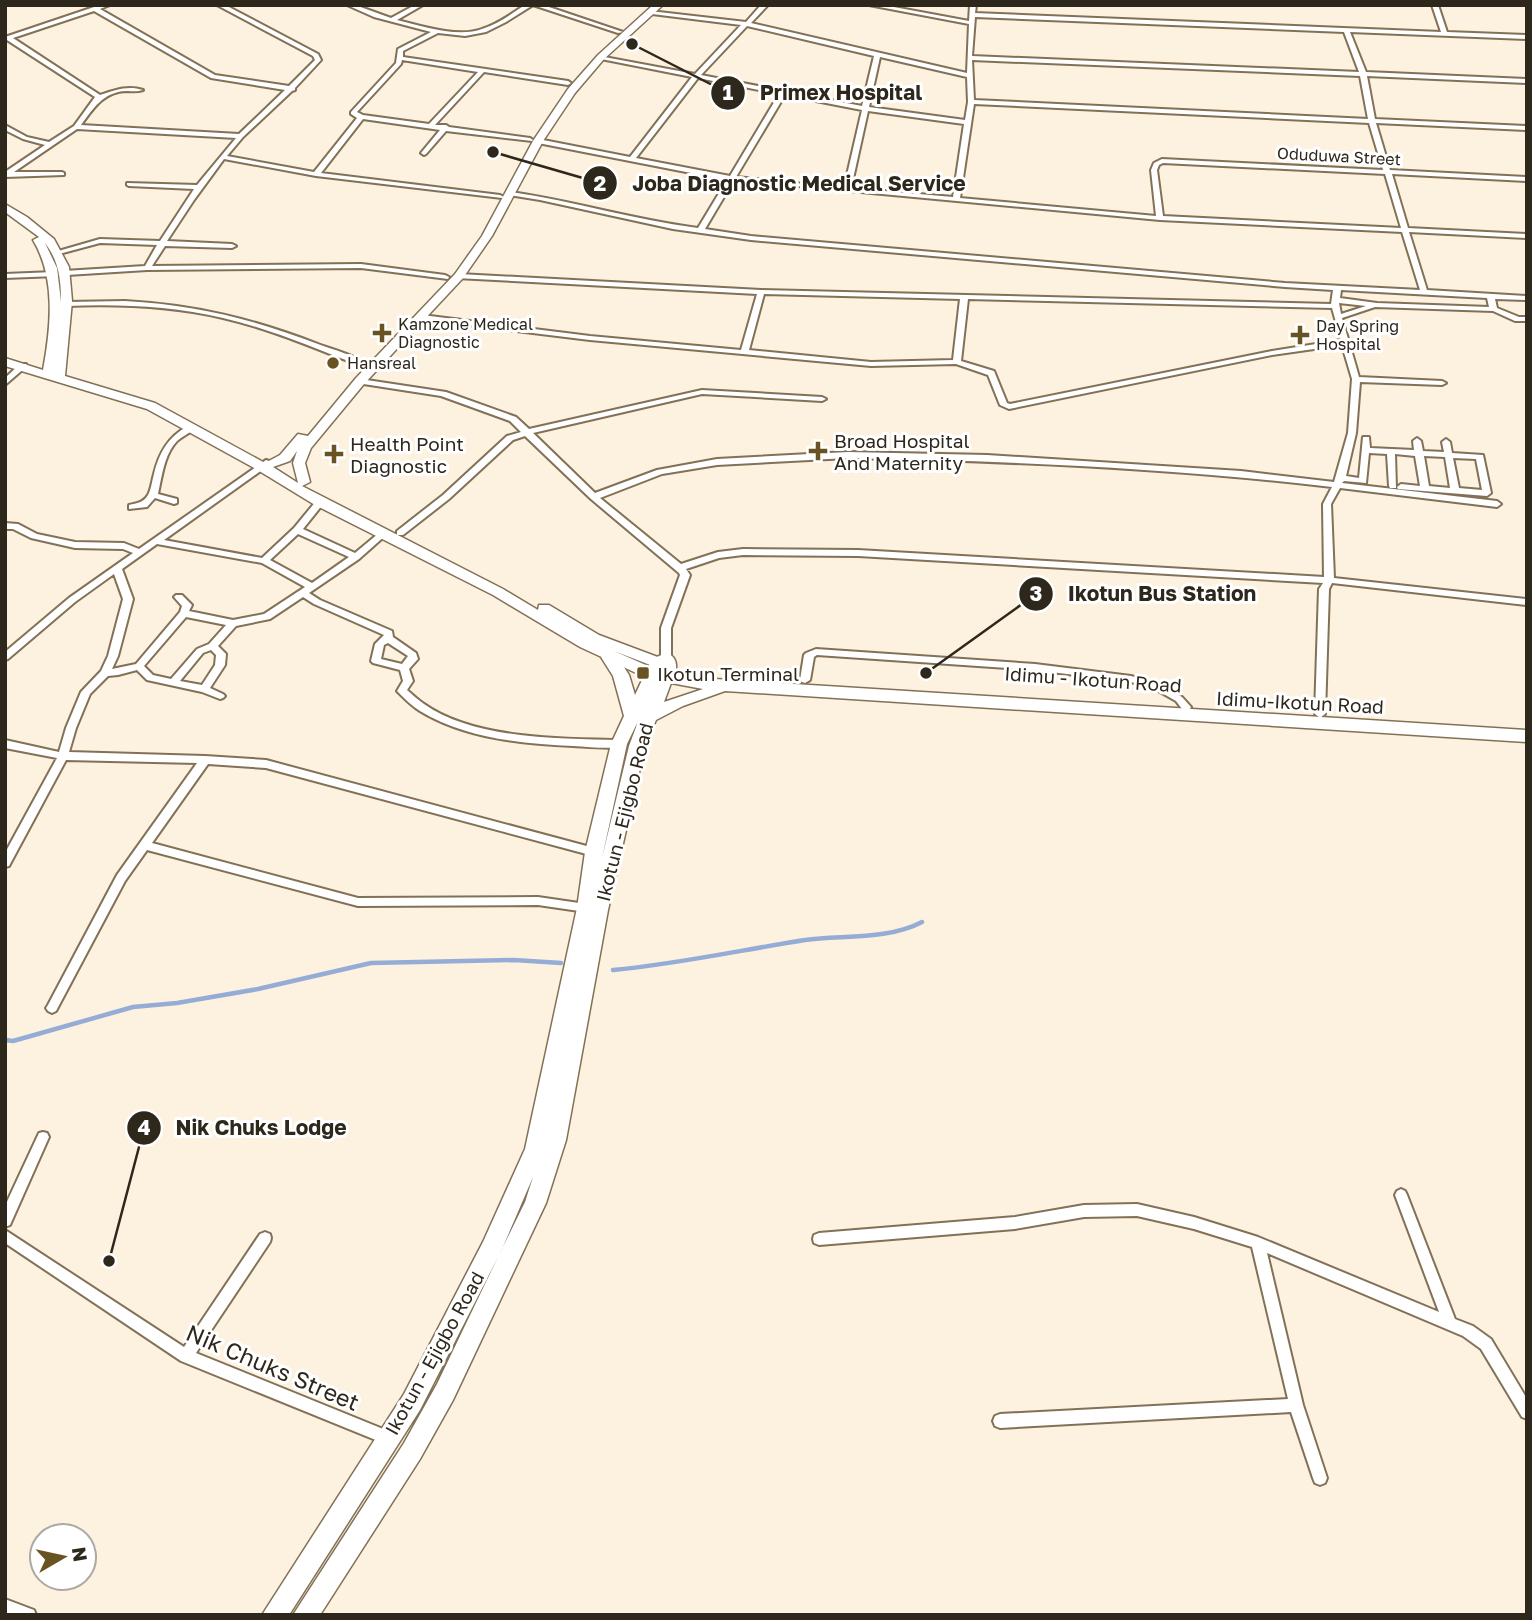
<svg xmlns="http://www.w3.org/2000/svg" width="1532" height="1620" font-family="'Golos Text',sans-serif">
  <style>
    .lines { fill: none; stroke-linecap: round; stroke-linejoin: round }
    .stream { stroke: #95add6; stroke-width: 4.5 }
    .street-casing { stroke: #827156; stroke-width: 4 }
    .secondary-casing { stroke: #827156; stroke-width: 3 }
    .primary-casing { stroke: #827156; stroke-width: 3 }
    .street { fill: #fff; fill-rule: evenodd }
    .secondary { fill: #fff; fill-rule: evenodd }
    .primary { fill: #fff; fill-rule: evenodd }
    .poi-dot { fill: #695322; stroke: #fff; stroke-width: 2.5 }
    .labels { text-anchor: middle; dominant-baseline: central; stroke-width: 6; stroke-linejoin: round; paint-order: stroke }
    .far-street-label { font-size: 16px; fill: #2e271c; stroke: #fff }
    .far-poi-label { font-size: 16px; fill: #2e271c; stroke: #fff; text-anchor: start }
    .poi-label { font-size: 19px; fill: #2e271c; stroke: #fff; text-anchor: start }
    .street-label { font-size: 19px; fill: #2e271c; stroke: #fff }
    .near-street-label { font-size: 23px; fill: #2e271c; stroke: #fff }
    .leader { fill: none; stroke: #2e271c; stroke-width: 2.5 }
    .callout-dot { fill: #2e271c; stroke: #fff; stroke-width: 2.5 }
    .mark-label { font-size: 21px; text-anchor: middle; font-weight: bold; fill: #fff }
    .callout-label { font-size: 21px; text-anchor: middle; font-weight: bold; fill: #2e271c; stroke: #fff; stroke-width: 6; stroke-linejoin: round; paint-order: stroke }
  </style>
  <rect width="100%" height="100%" fill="#fdf1df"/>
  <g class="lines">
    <path class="stream" d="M613,970c65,-6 128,-20 192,-30 38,-5 83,0 117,-18
      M5,1040l8,1 120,-34 44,-4 81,-14 113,-26 143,-3 47,3"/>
    <g class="street-casing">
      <path id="street" d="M100,5h10l-10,4 115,66 74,11 26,-26 -2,-4 -96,-51h8l93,49 3,6 -26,28v2l-3,1 -49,46 -16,19 87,16 43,-54 -6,-4v-2l45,-49 2,-14 33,-17 -57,-15 -27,-12h8l36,13 24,-13h8l-26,15c24,6 61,18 85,9 16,-5 29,-15 43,-24h8l-27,17 -20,10 -21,4 -27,-3 -35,18v6l165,24 3,2 -3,2 -84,-13 -49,53h11l3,2 81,11 3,2 -1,1 -86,-10 -20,23 -2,1 -3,-2 19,-23 -77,-11 -42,54 179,22 4,2 -2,1 -186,-22 -92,-17 -30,41 -27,41 65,3 4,2 -4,2 -67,-2 -13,20 209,-2 84,11 4,2 -1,2 -87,-11 -214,2 -80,5h-3v-4l81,-5 12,-21 -57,-2 -41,11 -4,-2 45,-13 60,2 34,-52 -65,-3 -2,-1v-2l70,2 39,-47 -159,-9 -63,43h48l2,1v2l-59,2v-5l40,-27 -22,-6 -18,-9v-5l22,12 22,5 25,-16 21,-29 -88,-57 -2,1v-4zM94,11l117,67 74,12 -46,44 -158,-9c12,-16 22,-33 45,-34 7,0 11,1 17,-1 -15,-5 -28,0 -43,5l-87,-57zM402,60l76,12 -49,52 -66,-9 -6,-3 44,-48z
        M533,5h10l80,27 -5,1z
        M761,5h7l-17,18 216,50 2,-49 -100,-19h14l86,16 1,-16h6l-1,8 466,19 -9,-27h6l9,27 80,3v4l-177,-7 16,40 161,7v4l-160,-7 8,43 152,7v4l-151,-7 14,47 137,7v4l-135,-7 16,54 119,6v4l-118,-6 18,58 100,6v4l-32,-1 2,9 22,9h8v4h-12l-22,-10 -118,-4 -33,11 17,59 83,4 4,2 -4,2 -82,-3 -4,51 -10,43 13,2 4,-41h6l1,11 44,2 -1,-9 4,-3 4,3 2,10 21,1 -2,-10 4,-3 4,3 2,11 31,2 8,38 -4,3 -89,-7 -1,-2 4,-3 19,2 -5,-30 -20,-2 1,34h-6l-1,-2 -2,-32 -18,-1 -3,30 -22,-2 -2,2 155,18 4,3 -4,3 -157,-19 -9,16 3,74 193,21v6l-195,-22 -3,6 -4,125 -5,4 -5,-4 4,-125 4,-6 -465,-27 -115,-1 -24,3 -33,11 4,6 -19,53v30l-5,3 -5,-3v-30l19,-53 -1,-2 -88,-74 -66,-63 -12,4 -64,59 -46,36h-6v-4l46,-36 64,-59 14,-4 -11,-11 -69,-25 -84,-13 -1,-2 4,-2 86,13 70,25 13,12 173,-39 120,7 4,2 -4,2 -120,-7 -169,39 62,60 62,-23 60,-11 131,-7 139,3 254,16 93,11 14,-49 4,-54 -10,-34 -70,10 -263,54 -9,-4 -12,-30 -32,-11 -85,2 -281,-26 -171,-21v-4h3l168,21 151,14 16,-56 -301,-16v-4h3l302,16 570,14 2,-14 -48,-3 -534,-47 -78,-11 -133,-29 -31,-5 -2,-1 4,-2c63,9 124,28 187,36l29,-48 -189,-37 -3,-2 3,-2 92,18 62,-80 -91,-18 -3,-2 1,-1 96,18 46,-49 -89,-11 -2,-1v-2l96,11zM975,17l369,15 15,40 -387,-16zM747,26l127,30 -12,50 -161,-31zM880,57l87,20 1,25 -3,18 -96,-13zM972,60l388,16 8,43 -394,-19zM698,78l81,16 -49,82 -94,-18zM785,95l77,15 -18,78 -108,-11zM974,104l395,19 14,47 -221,-11 -8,4 -3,7 5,46 -196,-18zM868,111l96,13 -11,73 -102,-9zM1163,163l222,11 16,54 -238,-12 -6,-46 2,-5zM734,180l426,40 242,12 18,58 -135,-7 -534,-47 -46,-7zM1341,290l146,8 2,9 -112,-4 -37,-5zM764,294l196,5 -7,61 -82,2 -122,-12zM968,299l364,9 9,32 -69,11 -262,53 -3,-1 -13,-32 -33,-10zM1339,303l27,3 -25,8zM1424,456l21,1 5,31 -21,-2zM848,458c162,3 323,10 484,29l-9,17 1,73 -466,-27 -115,-1 -25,3 -37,12 -81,-66 62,-24 55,-9zM1453,458l23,1 6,31 -23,-2z
        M54,272l4,2 -1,2 -52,2v-4z
        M125,301c71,4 128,18 193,43 16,6 36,11 50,20l-1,2h-6c-45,-17 -90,-37 -138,-48 -51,-12 -104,-14 -156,-12l-4,-2 4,-2z
        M20,364h6l1,2 -22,19v-7z
        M188,426h3l4,2c-5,5 -12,8 -18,13 -13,14 -15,35 -19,53l19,5v4l-3,1 -19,-6 -8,9 -18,2v-4c8,-2 14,-2 19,-10 3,-5 4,-14 6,-21 5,-21 14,-37 34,-48z
        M266,460l3,1v4l-105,75 98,18 32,-30 23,-28h6v4l-20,25 52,24 24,-20h6l1,2 -27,24 -50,34 11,7 72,31 1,6 23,16 2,6 -9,10 4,12 -6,9c6,5 11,10 17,14 49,35 137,35 195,36l5,4 -1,3c-16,2 -34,0 -50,-1 -51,-2 -109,-8 -153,-35 -8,-5 -15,-12 -21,-18l-2,-2 6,-10 -3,-11 -27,-7 -2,-2 4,-17 9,-9 -70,-31 -11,-7 -33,22 -34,7 -18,20 8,8 -1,11 -15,23 13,6 2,2 -2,2 -3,1 -18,-7 -55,-12 -10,-10 -19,5 -10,1 -18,18 -14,34 -7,24 136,4 61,4 328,88 4,1 1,3 -1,3 -4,1 -328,-88 -58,-4 -56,79 206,55 180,-1 48,7 4,1 2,3 -2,3 -4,1 -48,-7 -180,1 -211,-56 -22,31 -69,130 -4,2 -4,-2 -2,-3 2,-3 69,-130 80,-112 -131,-3 -57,106 -4,1v-14l52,-95 -52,-10v-8l54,12 7,-24 15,-36 20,-21 7,-15 15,-57 -9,-25 -39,28 -67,57 -3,1v-8l64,-54 64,-45 -10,-4 -48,-1 -44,-10 -18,-9h-8v-6l13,1 19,10 38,8 49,1 15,6zM298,534l51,23 -37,26 -42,-23zM157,544l105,19 43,24 -41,27 -31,6 -44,-9 3,-6 -10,-10h-6l-2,2 8,9 -2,6 -44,52 -24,5 6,-13 15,-57 -11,-30zM186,617l40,8 -17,19 -12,5 -26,30 -18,-4 -9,-9zM388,643l20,13 -6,8 -21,-5 3,-14zM211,650l5,5 -1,10 -13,20 -22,-4 23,-28z
        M816,649l219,15 96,12 28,8 23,13 9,10 -1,2h-8l-6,-8 -23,-13 -22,-6 -96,-12 -218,-15 -3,2 -4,23 -5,3 -3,-1 -2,-2 4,-25 2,-2z
        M43,1132l4,1 2,4 -39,88 -5,2v-21l34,-73z
        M1401,1189l4,2 2,4 48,124 18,7 18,13 36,60v20l-5,-2 -41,-68 -18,-13 -196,-83 36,152 24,73 -2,5 -5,2 -5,-2 -2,-5 -22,-66 -291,16 -5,-2 -2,-5 2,-5 5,-2 288,-15 -36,-152 -58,-18 -57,-13 -53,1 -69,12 -196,16 -5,-2 -1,-4 1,-4 5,-2 196,-16 69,-12 53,-1 57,13 64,20 181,75 -44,-117 2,-4z
        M5,1230l179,117 76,-113 5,-2 5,2 1,4 -1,4 -74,111 197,80 2,5 -2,5 -5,2 -207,-84 -176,-118z
        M5,1599l29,11 2,5 -31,-1z"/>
    </g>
    <g class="secondary-casing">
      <path id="secondary" d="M653,5h10l-59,54 -29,34 -32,48 -51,95 -29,42 -99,106 -53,64 -6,15 5,19 -8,4 201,103 35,21 1,-5h10l50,30 64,24 2,4 -7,5 -44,-17 43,19 2,4 -2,4h-10l-67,-31 -87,-52 -178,-90 -59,-36 -109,-60 -142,-43v-8l38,12c8,-43 13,-92 -10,-130l6,-3 -34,-25v-8l22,13 27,22 15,28 3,34 -7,75 90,27 110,60 15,-8 18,-21 10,2 48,-58 99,-104 27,-38 51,-95 35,-52 30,-34zM45,243c14,18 16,37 16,59l-4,-34zM297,451l-4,12 5,20 -25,-16 17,-6z"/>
    </g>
    <g class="primary-casing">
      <path id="primary" d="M609,652l6,1 14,22 6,20 17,-36 14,-6c9,2 12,11 9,20l40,6 812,51v12l-802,-51 -42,15 -27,14 -11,26 -37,164 -42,230 -20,63 -93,197 -33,59 -100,156h-27l111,-172 33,-59 61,-127 -78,153 -131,205h-27l142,-221 79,-152 42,-93 52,-241 8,-56 26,-108 13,-28 -11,-40 -12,-19zM671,683l32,6 -39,13zM639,719l-10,27 -27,112 25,-114zM533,1177l-8,25 -26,53 3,-6z"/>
    </g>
    <use href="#street" class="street"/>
    <use href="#secondary" class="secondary"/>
    <use href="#primary" class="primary"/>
  </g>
  <g class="poi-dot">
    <path d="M378.5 322.5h7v7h7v7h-7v7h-7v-7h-7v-7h7z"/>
    <path d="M1296.5 324.5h7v7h7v7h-7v7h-7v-7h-7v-7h7z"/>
    <circle cx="333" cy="363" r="7"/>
    <path d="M814.5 440.5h7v7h7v7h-7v7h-7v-7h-7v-7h7z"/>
    <path d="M330.5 443.5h7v7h7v7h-7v7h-7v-7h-7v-7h7z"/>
    <rect x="636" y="666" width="14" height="14" rx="3.5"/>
  </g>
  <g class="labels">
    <g class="far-street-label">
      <text transform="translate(1339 156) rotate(3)">Oduduwa Street</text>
    </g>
    <g class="far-poi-label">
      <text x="398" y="324">Kamzone Medical<tspan x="398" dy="18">Diagnostic</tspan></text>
      <text x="1316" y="326">Day Spring<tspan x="1316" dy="18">Hospital</tspan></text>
      <text x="347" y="363">Hansreal</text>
    </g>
    <g class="poi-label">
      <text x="834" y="440">Broad Hospital<tspan x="834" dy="22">And Maternity</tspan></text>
      <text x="350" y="443">Health Point<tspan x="350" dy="22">Diagnostic</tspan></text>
      <text x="657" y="673">Ikotun Terminal</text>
    </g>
    <g class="street-label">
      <text transform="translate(1093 679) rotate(4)">Idimu - Ikotun Road</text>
      <text transform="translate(1300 702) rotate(3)">Idimu-Ikotun Road</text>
      <text transform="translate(624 812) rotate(-76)">Ikotun - Ejigbo Road</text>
      <text transform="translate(434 1353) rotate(-61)">Ikotun - Ejigbo Road</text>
    </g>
    <g class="near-street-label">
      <text transform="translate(273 1367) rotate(23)">Nik Chuks Street</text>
    </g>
  </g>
  <path class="leader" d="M632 44L728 93M493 152L600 183M926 673L1036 594M109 1261L144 1128"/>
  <g class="callout-dot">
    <circle cx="632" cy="44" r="7"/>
    <circle cx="493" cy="152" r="7"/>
    <circle cx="926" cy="673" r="7"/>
    <circle cx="109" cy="1261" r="7"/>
    <circle cx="728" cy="93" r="18"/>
    <circle cx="600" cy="183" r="18"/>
    <circle cx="1036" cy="594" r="18"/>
    <circle cx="144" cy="1128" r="18"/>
  </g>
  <g class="mark-label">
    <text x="728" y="100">1</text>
    <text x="600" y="191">2</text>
    <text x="1036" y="601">3</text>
    <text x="144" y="1135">4</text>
  </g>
  <g class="callout-label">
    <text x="841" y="100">Primex Hospital</text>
    <text x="799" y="191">Joba Diagnostic Medical Service</text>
    <text x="1162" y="601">Ikotun Bus Station</text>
    <text x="261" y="1135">Nik Chuks Lodge</text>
  </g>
  <rect width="1532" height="1620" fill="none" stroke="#2e271c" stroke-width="14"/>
  <g transform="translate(63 1557) rotate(81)"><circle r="33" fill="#ffffff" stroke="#aba9a4" stroke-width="2"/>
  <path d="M0-5L12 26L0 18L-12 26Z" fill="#695322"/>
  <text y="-10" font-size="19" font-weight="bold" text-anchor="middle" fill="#2e271c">N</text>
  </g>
</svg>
